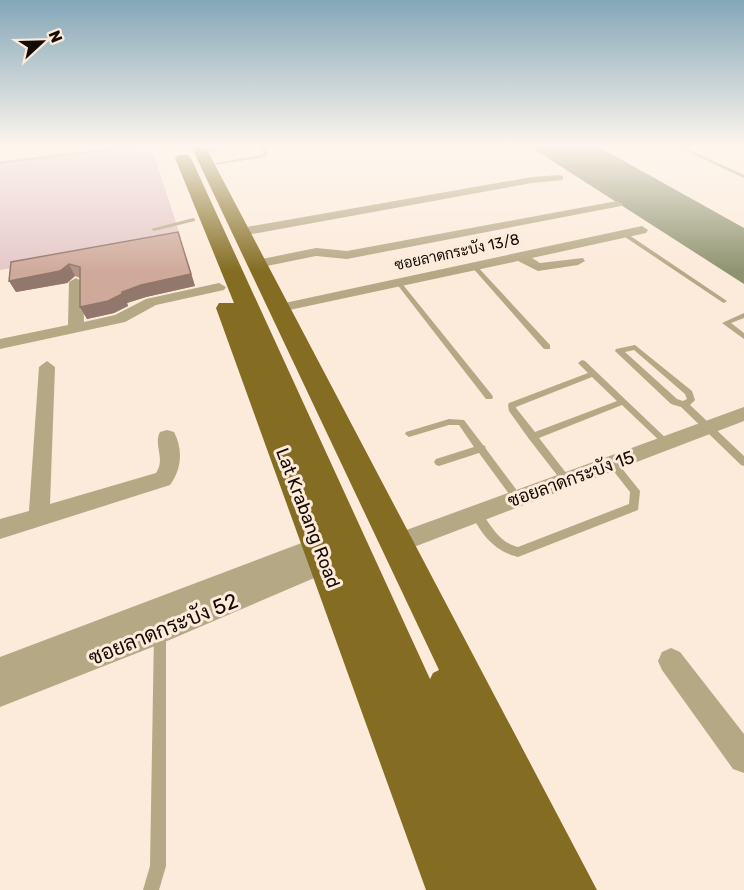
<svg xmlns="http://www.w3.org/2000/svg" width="744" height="890" font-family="Rubik,Sarabun,sans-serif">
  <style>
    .green { fill: #e4c8c8 }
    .water { fill: #8f9470 }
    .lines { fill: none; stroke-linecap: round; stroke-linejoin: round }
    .lane { fill: #b5a885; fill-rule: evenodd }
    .street { fill: #b5a885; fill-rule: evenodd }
    .primary { fill: #846d23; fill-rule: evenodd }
    .wall { fill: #b29285 }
    .shaded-wall { fill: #91776c }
    .building { fill: #cfaa9b; stroke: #91776c; stroke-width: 1.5 }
    .labels { text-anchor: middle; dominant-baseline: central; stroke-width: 6; stroke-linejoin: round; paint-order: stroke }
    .far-street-label { font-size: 15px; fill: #140b03; stroke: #fceada }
    .street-label { font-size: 18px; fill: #140b03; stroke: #fceada }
    .near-street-label { font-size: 21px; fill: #140b03; stroke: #fceada }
  </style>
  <rect width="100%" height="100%" fill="#fceada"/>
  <path class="green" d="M118,146h33l30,92 -181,32v-109z"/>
  <path class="water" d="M529,146h68l147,82v56z"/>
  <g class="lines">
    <path class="lane" d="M130,146h13l-143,18v-2z
      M230,146h10l-39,7 -2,-1z
      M259,146h4l5,7 -3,4 -58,9 -2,-1 57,-10 2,-2z
      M675,146h6l63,29v3z
      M193,218l2,1v2l-41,10 -3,-2z
      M624,232l2,1 101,68 -3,2 -2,-1 -100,-67 -1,-1z
      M471,264h4l75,81v4h-6l-73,-83z
      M398,280l2,1 92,114 1,2 -1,2h-6l-90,-116 -1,-1z
      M744,313v5l-13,5 13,10v6l-22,-16z
      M635,345l57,46 3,9 -5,5 54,51v10l-3,-1 -60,-58 -10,-3 -56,-53 1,-2zM634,350l51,44 2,5 -4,2 -6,-2 -52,-47z
      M582,360l3,1 87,83 -1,2h-6l-43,-41 -83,33 31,40 2,3 -2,3 -3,1 -3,-1 -35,-45 -20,-28 -1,-6 1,-2 79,-30 -10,-10zM592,377l25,24 -82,31 -19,-24v-1z
      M449,419l15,1 19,25 2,1 1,3 35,47 2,3 -2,3 -3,1 -3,-1 -36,-49 -40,13 -3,-1 -2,-3 2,-3 38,-12 -15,-22h-10l-40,12 -4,-3 1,-2z
      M613,460l3,1 24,30 -2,19 -120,47c-24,-6 -36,-22 -47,-43l1,-3c2,0 4,-1 5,-1 9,2 16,31 41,37l111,-43 1,-12 -22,-28 2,-3z
      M160,628l4,2 2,4v232l-7,24h-16l7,-24 4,-232 2,-4z"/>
    <path class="street" d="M0,146h16l-16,4z
      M559,175l4,1v4l-31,3 -291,53 -6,-4 6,-4 291,-51z
      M617,201l6,3 -2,2 -274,53 -31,-3 -59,12 -7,-4 7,-4 59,-12 31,3z
      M642,226l6,4 -2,3 -114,25 8,5 43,-5 2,3 -7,4 -40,6 -20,-10 -238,51 -7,-4 7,-4z
      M76,278l7,4 1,40 31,-7 31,-16 73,-16 7,4 -2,3 -68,15 -31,17 -125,27v-10l68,-14 1,-43z
      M47,361l8,6 -5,137 106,-31c10,-14 -3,-28 4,-41l7,-2 7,2c9,17 8,37 -4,53l-170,54v-20l29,-8 10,-144z
      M744,407v14l-338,129 -8,3 -8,-3 -3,-7 3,-7z
      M320,536l8,3 3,7 -3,6 5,2 4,8 -4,8 -173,74 -160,63v-50z
      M671,648l9,4 64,82v39l-11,-4 -71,-99 -4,-9 4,-9z"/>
    <path class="primary" d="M191,146h14l392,744h-171l-210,-582 3,-5h15l-59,-145 3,-3h10l3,3 239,521 3,-6 6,-3z"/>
  </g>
  <path class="wall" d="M178,232l17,54 -49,11 -19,6 1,3 -14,7 -27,6 -7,-12v-29l-5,-2 -8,7 -51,9 -7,-11z"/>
  <path class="shaded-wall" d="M178,232l17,54 -49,11 -19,6 1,3 -14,7 -27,6 -7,-12 42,-15z
    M69,264l6,12 -8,7 -51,9 -7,-11z"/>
  <path class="building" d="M178,232l13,42 -50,11 -19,7v2l-14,7 -28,6v-40l-11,-3 -9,7 -51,10 2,-19z"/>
  <linearGradient id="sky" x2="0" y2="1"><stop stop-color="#84a7b8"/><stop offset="0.54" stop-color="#fef6ee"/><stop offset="1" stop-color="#fef6ee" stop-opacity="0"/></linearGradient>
  <rect width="744" height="271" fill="url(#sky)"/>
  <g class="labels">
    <g class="far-street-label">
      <text transform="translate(457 252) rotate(-12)">ซอยลาดกระบัง 13/8</text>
    </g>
    <g class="street-label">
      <text transform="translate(571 479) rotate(-20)">ซอยลาดกระบัง 15</text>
      <text transform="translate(308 518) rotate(69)">Lat Krabang Road</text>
    </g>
    <g class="near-street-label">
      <text transform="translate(163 629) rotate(-22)">ซอยลาดกระบัง 52</text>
    </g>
  </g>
  <g transform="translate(42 42) rotate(68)" stroke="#fceada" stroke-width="4.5" paint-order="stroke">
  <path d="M0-4.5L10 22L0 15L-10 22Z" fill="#140b03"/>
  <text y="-9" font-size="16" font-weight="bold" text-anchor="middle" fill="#140b03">N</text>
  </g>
</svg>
